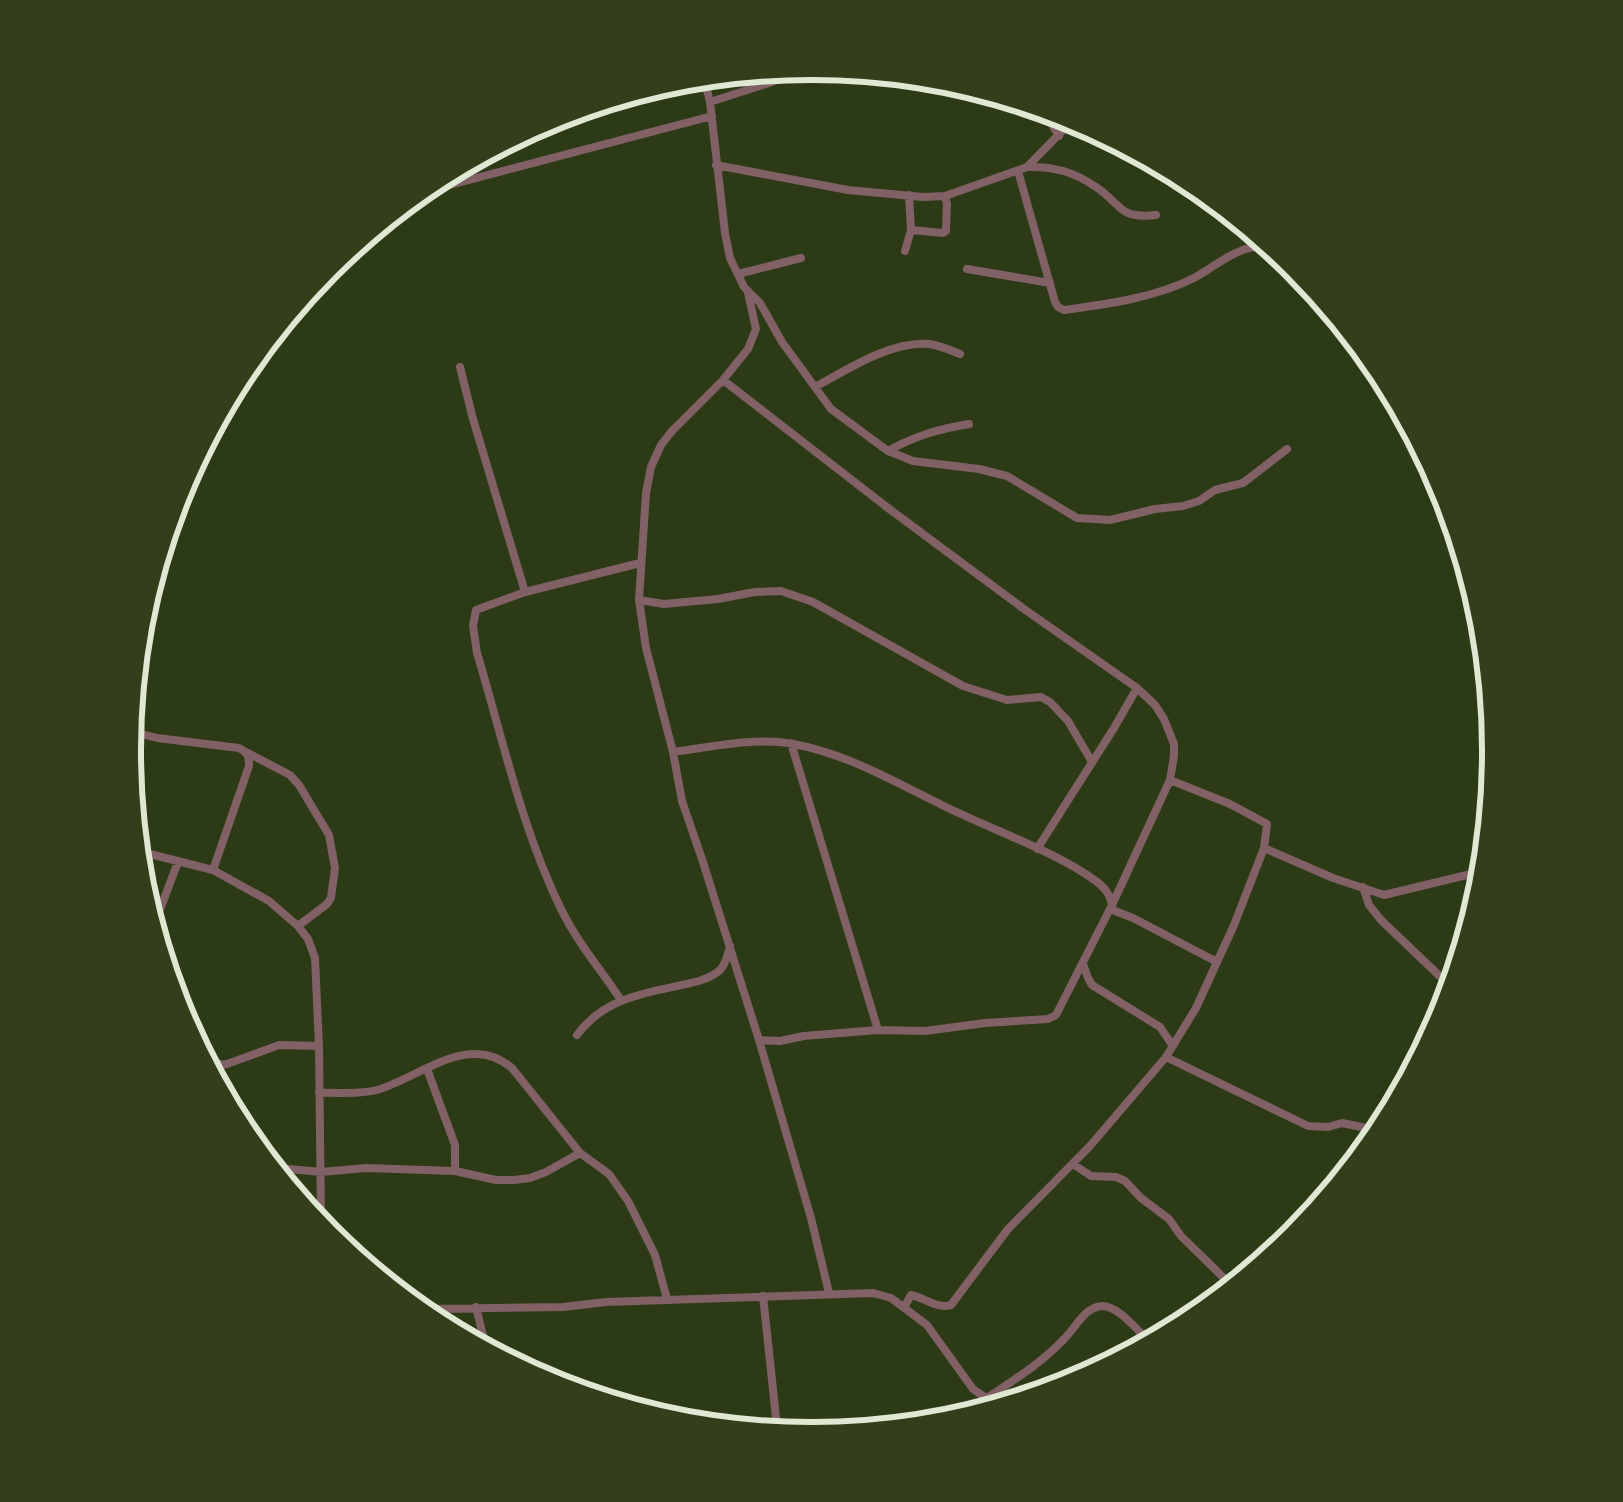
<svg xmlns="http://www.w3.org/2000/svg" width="1623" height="1502" font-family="Inter,sans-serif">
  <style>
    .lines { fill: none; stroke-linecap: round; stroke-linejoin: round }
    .minor { stroke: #816066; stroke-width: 8 }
    .rim { fill: none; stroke: #dfe8d3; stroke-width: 6 }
  </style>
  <rect width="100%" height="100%" fill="#2c3a15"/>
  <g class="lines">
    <path class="minor" d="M705,82l5,20 15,131 5,25 14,29 16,16 22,39 49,67 57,42 25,10 66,8 28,7 70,42 33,2 45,-11 28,-3 16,-5 16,-11 28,-7 44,-34
      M710,102l62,-20 18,-9
      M1046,115l13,21
      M716,165l132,25 75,7 22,-1 82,-29 43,-44
      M1027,167c27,-1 47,5 69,20 27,18 21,32 60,28
      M1018,171l37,131 3,5 6,3c44,-6 90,-12 130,-32 22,-12 41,-31 69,-32
      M427,191l285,-75
      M911,230l32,3 3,-2 1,-27 -2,-8
      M905,251l6,-21 -2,-35
      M967,269l83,14
      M738,274l63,-16
      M748,293l8,36 -8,20 -25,31 -51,51 -11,14 -10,22 -5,26 -7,107 7,48 27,104 9,49 21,61 56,178 52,178 18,75
      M460,367l13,52 52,173 115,-29
      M723,380l165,128 136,101 113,79 18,17 9,14 10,25v12l-4,24 -58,125 -56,110 -8,4 -63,4 -60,8 -47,-1 -74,6 -24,5 -21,-1
      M815,387c33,-18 77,-47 115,-43 11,2 20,6 30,10
      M888,451c27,-15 50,-22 81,-27
      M525,592l-49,18 -3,16 4,27c26,86 44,174 84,256 16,33 40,61 60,91
      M639,600l25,4 54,-5 37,-7 26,-1 32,11 150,84 44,14 34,-3 9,5 18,19 24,41
      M134,732l23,6 82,10c9,5 10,8 10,18l-36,104
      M791,743l87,287
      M246,752l44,23 9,10 30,50 6,33 -4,30 -4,6 -29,22
      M673,752c39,-5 81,-15 120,-8 52,9 100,37 147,60 49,25 111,45 156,77 9,7 14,13 16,24
      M1264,848l69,30 51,17 95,-23
      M1037,849l77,-121 23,-40
      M142,852l71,18 56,31 29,25 10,13 7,19 4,88 2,174
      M1363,887l6,18 12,15 67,64
      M1110,909l23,9 84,44
      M156,920l22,-58
      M1083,964l5,14 4,7 68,42 13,19
      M577,1035c25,-34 61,-41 100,-49 14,-3 32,-6 43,-16 6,-6 8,-16 10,-24
      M1166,1057l142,69 20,1 14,-4 34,7
      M210,1060l12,5 5,-1 52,-19 40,1
      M427,1069l28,76v26
      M319,1093c19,-1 40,2 58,-3 44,-13 92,-59 135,-22l68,85 29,21 19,27 27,54 12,44
      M1073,1164l18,12 25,1 9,4 16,17 28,21 12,17 48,47
      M279,1168l42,4 45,-4 89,3 41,9h18l16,-2 16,-6 34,-19
      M763,1296l14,131
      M905,1306l6,-11c12,2 28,15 40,10l57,-76 82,-83 76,-89 30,-49 38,-83 30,-77 3,-24 -37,-20 -60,-24
      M476,1307l9,37
      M425,1309l138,-2 43,-5 267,-9 18,5 36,27 46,64 20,14
      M987,1398c27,-18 56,-36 78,-60 11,-11 20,-31 37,-32 16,0 33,22 45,33"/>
  </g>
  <path d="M0 0H1623V1502H0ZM811 80H812A670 670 0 0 1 1482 750V752A670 670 0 0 1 812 1422H811A670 670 0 0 1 141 752V750A670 670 0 0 1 811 80Z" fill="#323f1a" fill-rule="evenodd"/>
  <path class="rim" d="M811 80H812A670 670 0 0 1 1482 750V752A670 670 0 0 1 812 1422H811A670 670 0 0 1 141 752V750A670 670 0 0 1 811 80Z"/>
</svg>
